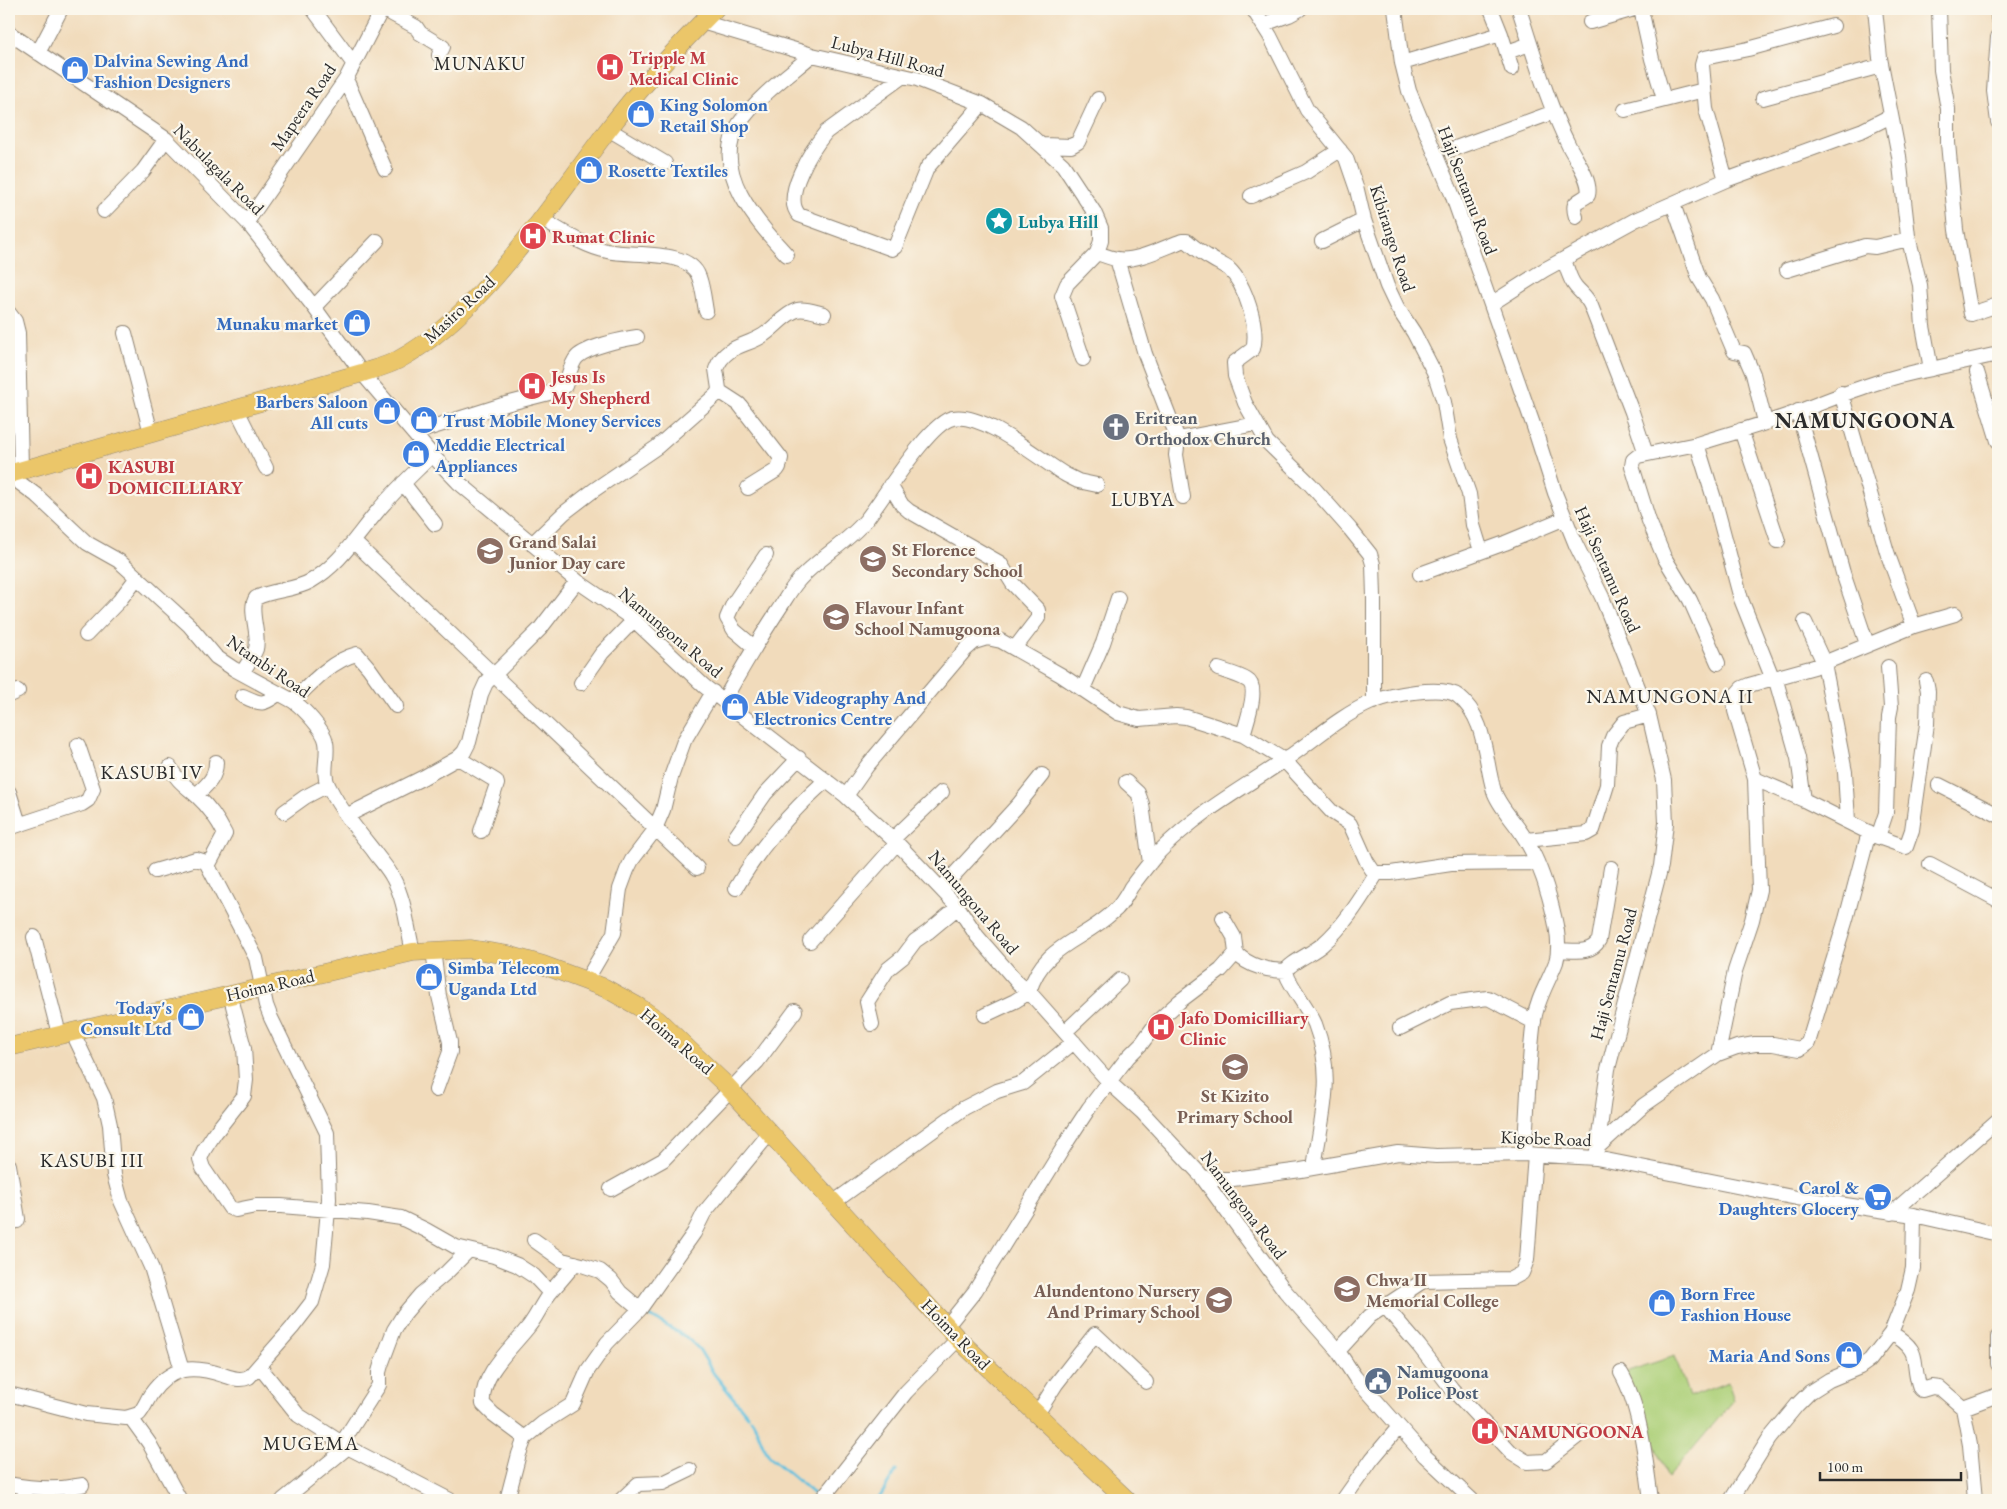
<svg xmlns="http://www.w3.org/2000/svg" width="2007" height="1509" font-family="'EB Garamond',serif">
  <style>
    .green { fill: #add079; stroke: #6c7e52 }
    .lines { fill: none; stroke-linecap: round; stroke-linejoin: round }
    .stream { stroke: #5fc0de; stroke-width: 3 }
    .minor-casing { stroke: #8e8373; stroke-width: 16 }
    .major-casing { stroke: #8e8373; stroke-width: 19 }
    .minor { stroke: #fff; stroke-width: 14 }
    .major { stroke: #ebc669; stroke-width: 18 }
    .labels { text-anchor: middle; dominant-baseline: central; stroke-width: 4.5; stroke-linejoin: round; paint-order: stroke }
    .street-label { font-size: 18px; fill: #2b2b2b; stroke: #fbf7ec }
    .health-label { font-size: 18px; font-weight: bold; fill: #be3a42; stroke: #fbf7ec; text-anchor: start }
    .shop-label { font-size: 18px; font-weight: bold; fill: #366cbe; stroke: #fbf7ec; text-anchor: start }
    .culture-label { font-size: 18px; font-weight: bold; fill: #0d838f; stroke: #fbf7ec; text-anchor: start }
    .worship-label { font-size: 18px; font-weight: bold; fill: #5b616d; stroke: #fbf7ec; text-anchor: start }
    .education-label { font-size: 18px; font-weight: bold; fill: #785e54; stroke: #fbf7ec; text-anchor: start }
    .service-label { font-size: 18px; font-weight: bold; fill: #4e5e75; stroke: #fbf7ec; text-anchor: start }
    .neighbourhood-label { font-size: 19px; letter-spacing: 1px; fill: #2b2b2b; stroke: #fbf7ec }
    .quarter-label { font-size: 20px; letter-spacing: 1px; fill: #2b2b2b; stroke: #fbf7ec }
    .district-label { font-size: 22px; font-weight: bold; letter-spacing: 1px; fill: #2b2b2b; stroke: #fbf7ec }
  </style>
  <rect width="100%" height="100%" fill="#fbf7ec"/>
  <filter id="ink" filterUnits="userSpaceOnUse"><feTurbulence type="fractalNoise" baseFrequency=".02" numOctaves="2"/><feDisplacementMap in="SourceGraphic" scale="10" xChannelSelector="R" yChannelSelector="G"/><feConvolveMatrix kernelMatrix="1 2 1 2 8 2 1 2 1" color-interpolation-filters="sRGB"/></filter>
  <filter id="wash" filterUnits="userSpaceOnUse"><feTurbulence type="fractalNoise" baseFrequency=".0096" numOctaves="4" result="noise"/><feDisplacementMap in="SourceGraphic" scale="20" xChannelSelector="R" yChannelSelector="G"/><feGaussianBlur stdDeviation="1.12" result="paint"/><feColorMatrix in="noise" values="0 0 0 0 0 0 0 0 0 0 0 0 0 0 0 0 0 1.4 0 .05"/><feComposite in="paint" operator="in"/></filter>
  <g filter="url(#wash)">
    <rect width="100%" height="100%" fill="#f1dbbb"/>
    <path class="green" d="M1675,1356l14,41 39,-15 6,18 -66,78 -43,-106z"/>
    <g class="lines">
      <path class="stream" d="M643,1312l43,25 13,12 15,25 34,42
        M751,1419c9,12 10,27 19,38l46,39
        M878,1500l18,-29"/>
    </g>
  </g>
  <g filter="url(#ink)">
    <g class="lines">
      <g class="minor-casing">
        <path id="minor" d="M313,9l40,54
          M383,9l33,18 4,6 23,14 -4,8
          M1253,9l17,27 37,74 39,48 11,32 7,30 23,66 10,21 17,26 20,39 10,30 6,37 19,55 4,31 8,26
          M1395,9l7,54 7,28 43,103 82,233 21,66 21,52 26,52 47,118 15,65 2,43 -5,43 -53,203 -12,89
          M1519,9c15,46 28,93 50,137 6,12 23,35 19,49 -11,8 -17,6 -12,22
          M1641,9l11,50 12,40
          M1939,9l2,61 7,39v34l8,87 15,84 27,-9
          M1998,9v9
          M702,22l110,33 105,24 65,25 39,23 42,38 31,47 7,16v13l-4,12 -30,31 -5,12 21,63
          M1590,22l44,-13
          M1264,24l25,-9 11,-6
          M9,33l157,106 81,83 67,85 48,66 70,82 26,27 119,99 57,39 70,66 142,110 51,47 61,64 19,29 41,47 13,11 79,89 32,29 57,61 86,118 53,60 17,26 70,79 47,44
          M1501,34l11,35
          M1998,37l-4,54 4,31
          M1507,52l23,-8
          M38,53l23,-44
          M1402,63l99,-29 -10,-25
          M903,76l-77,56c-13,16 -45,64 -27,83l93,34 3,-2 32,-79 55,-64
          M346,79l39,90
          M1763,98l118,-32
          M1625,110l79,-20
          M608,129l57,34
          M1043,145l28,1 7,-4 20,-43
          M1450,150l104,-38
          M1726,180l-20,-71 -4,-44 2,-7 44,-9 85,-23
          M1251,196l55,-24 34,-22
          M1673,204l26,74 13,21 22,52 10,2 9,21 12,48
          M104,211l39,-40 23,-32
          M541,219c21,12 42,27 66,32 25,6 82,-3 92,26 4,11 5,23 7,34
          M247,222l99,-143 36,-70
          M1322,241l42,-21
          M1097,253c6,2 13,5 20,6 19,3 46,-11 65,-18h5c8,7 16,13 25,18 6,4 12,6 17,10 16,15 30,58 24,80l-19,14 1,13 10,27 22,39 43,42 40,45 20,25 3,10 1,33v105
          M787,255c-29,-31 -78,-86 -48,-131 18,-27 48,-48 73,-69
          M1117,259l28,95 33,85 -2,16 7,42
          M1564,259c3,9 5,20 12,28 6,7 11,10 15,19l41,106 14,42
          M1787,270l78,-24 10,1 34,-8
          M1491,304l53,-34 91,-50 91,-40 137,-50 28,-14
          M314,307l63,-66
          M9,313l6,8 3,12 3,136
          M125,333l26,100
          M1931,369l67,-15
          M1977,372l21,69
          M719,391l20,13 42,54 -2,9 -2,3 -29,18
          M1841,393l46,159 27,74
          M236,408l30,60
          M1798,411l45,162 24,71
          M1741,430l37,111
          M414,433l92,-29 47,-12 12,-6c3,-8 6,-23 12,-29 10,-10 46,-18 60,-20
          M1178,439l78,-15
          M1697,444l-59,12 -5,4 -1,6 17,55 15,36 26,43 28,63
          M9,475l27,20 51,48 32,18 70,64 27,32 18,12 59,32c10,7 31,29 33,41 3,15 -5,31 3,45 11,22 28,43 44,63 6,9 15,18 20,28 12,22 14,49 20,74
          M403,483l32,41
          M890,485l12,20 7,6 91,52 13,21 25,26v8l-23,30
          M354,542l343,326
          M532,544l32,-31 30,-23 63,-43 60,-53 2,-5 -3,-20c9,-24 29,-22 46,-33 13,-8 21,-21 35,-26 9,-2 18,2 27,4
          M1420,574l85,-31 60,-25
          M1805,622l19,41 21,109 3,49
          M86,635l33,-34 17,-22
          M754,647l-20,-17 -7,-12 6,-14 33,-49
          M1218,669c9,3 21,6 29,11 13,7 -1,43 -4,55
          M242,673c4,-7 11,-16 14,-24 4,-15 -8,-40 0,-51 17,-9 38,-7 55,-17 28,-16 44,-43 65,-68 17,-21 37,-39 56,-58
          M1772,677l-31,-78 -25,-94 -19,-61c34,-11 69,-20 103,-33 43,-17 85,-34 131,-42l-8,-43 -3,-41 -12,-49 -9,-80 -19,-98 -5,-49
          M1775,677l23,81 6,42
          M581,683l21,-30 32,-33
          M1083,689l20,-46 15,-45
          M9,695l9,-4
          M243,696c18,8 19,10 35,-2
          M724,700c17,-30 34,-59 53,-88 7,-10 13,-22 21,-31 20,-23 48,-37 68,-61 17,-21 63,-98 87,-102 31,-6 87,42 113,57l12,6 19,4
          M293,701c17,-17 39,-41 64,-47l12,14 27,38
          M458,758l38,23 1,3 -16,47
          M170,767c7,14 16,19 27,29 11,10 21,24 28,38l-16,30
          M1755,779l49,21 74,37 28,10 6,-17 15,-106 1,-33 -2,-10
          M1126,782l12,11 4,11 8,59
          M1939,785l59,30
          M9,792l10,32
          M196,795c11,-10 20,-17 20,-33
          M846,796l21,-30 98,-116 9,-8 13,-4 14,3 60,34 57,38 21,6 37,-3 10,1 57,18 41,25 48,52 18,12 17,38 6,9 4,2h14l60,-9 86,-1
          M284,812l21,-15 23,-12
          M348,815l76,-38 34,-19 6,-6 5,-10 12,-48 5,-11 54,-54 37,-48
          M9,828l73,-24 6,-4 5,-11 -15,-44
          M736,836l29,-42 34,-36
          M1878,837l8,-24 3,-96 2,-10 -3,-40
          M893,839l49,-47
          M1526,840l60,-6 7,-4 14,-45 2,-39 4,-10 11,-14 25,-7
          M1930,864l68,36
          M736,888c24,-42 54,-75 90,-108
          M941,889l77,-84 24,-30
          M34,937l25,97
          M810,941l87,-98
          M433,950l6,46 11,46v10l-14,38
          M1558,950c15,0 33,5 41,-10l12,-72
          M1236,953c12,13 32,18 50,18
          M586,981l28,-48 6,-44 7,-19 5,-10 22,-29 9,-21 8,-33 13,-36 29,-49
          M230,994l14,54 2,32 -2,16 -29,37 -11,17 -4,9 3,9 27,40 6,2 20,-4h25l87,7 33,5 25,12 30,17 38,9 23,9 17,11 16,17
          M985,1015l30,-14 14,-9c14,-47 52,-50 84,-80 8,-6 13,-16 18,-25 9,-12 19,-25 29,-36 37,-38 83,-63 126,-92 28,-19 54,-43 86,-57 18,-7 70,-18 86,-6 29,23 26,63 36,95 4,14 20,30 28,43 12,18 21,41 27,62 5,19 13,47 7,66 -7,19 -19,37 -22,58 -6,44 -6,90 -10,134
          M872,1024l-5,-22 21,-33 15,-12 12,-16 13,-9 30,-25
          M1400,1028l50,-25 38,-5 46,24
          M72,1031l32,67 6,27 4,50 7,26 30,66 31,103
          M1065,1032l55,-52
          M1718,1054l17,-83 17,-51 7,-30 -4,-111 -20,-68 -1,-14 8,-9 7,-3 65,-18 100,-41 41,-12
          M1599,1146l45,-41 74,-51 19,-7 18,-3h18l27,5 8,-6 38,-124 23,-87
          M9,1165l9,54 -1,2 -8,1
          M1314,1168c7,-53 22,-89 1,-144 -7,-16 -19,-30 -27,-46l-2,-7c3,-8 29,-19 37,-27 23,-20 38,-46 54,-71
          M1199,1174l7,5h27l68,-9 97,-17 38,3 88,-2 72,4 201,40 117,17 84,19
          M611,1189l52,-29 94,-98 38,-51
          M834,1202l130,-94 33,-17 26,-8 51,-41
          M1892,1213l106,-93
          M534,1240l28,20 20,5 18,6 11,9 9,12 20,17 54,-76 10,-20 65,-79
          M1384,1305l35,41 33,43 59,63 16,10 19,-1 37,-29
          M947,1326l28,-35 93,-151 21,-32 39,-51 14,-14 16,-22 22,-20 41,-31 15,-17 -2,-16 -11,-19
          M1891,1333c33,19 19,27 29,55l2,2 10,-3 8,1 23,20 7,37 5,55
          M1998,1337v27
          M1338,1351l32,-35 53,-35 88,-2 11,-6 5,-13 8,-105
          M259,1366l39,49 53,34 99,51
          M1621,1373c19,32 25,89 30,127
          M9,1394l77,20 40,4 13,-4c5,-6 8,-14 12,-20 20,-28 41,-29 72,-19 9,3 17,6 26,2l43,-49 20,-26 11,-38 6,-65 -2,-66 -56,-115 -5,-13 -10,-47 -50,-96 -10,-3 -41,12
          M1963,1408l35,-13
          M1037,1414l19,-30 39,-50 51,48
          M131,1418l18,25 31,57
          M525,1438l-32,-24 -10,-10c-3,-30 30,-57 46,-78 8,-10 13,-23 21,-33 8,-10 17,-19 25,-30
          M342,1443l37,-58v-13l2,-7 13,-35 10,-16 17,-20 26,-22 21,-21
          M9,1484c25,5 48,6 73,1
          M25,1487v13
          M283,1500l65,-53
          M507,1500l12,-46 6,-16 18,-15 30,-19 15,-34 19,-27 33,-34
          M621,1500l17,-16 25,-1 27,-13
          M821,1500l85,-108 52,-53
          M1343,1500l29,-41 27,-32
          M1731,1500l38,-61 28,-34 13,-13 19,-12 31,-13 10,-7 21,-27 17,-43 5,-22 1,-53"/>
      </g>
      <g class="major-casing">
        <path id="major" d="M9,474l353,-101c12,-4 25,-7 36,-13 83,-45 152,-154 209,-229 33,-43 70,-84 108,-122
          M9,1047l404,-95 57,-3 38,6 35,10 62,23 34,19 19,13 68,65 232,254 169,161"/>
      </g>
      <use href="#minor" class="minor"/>
      <use href="#major" class="major"/>
    </g>
  </g>
  <defs>
    <g id="hospital-disc" transform="scale(1.4375)"><circle r="9.5" fill="#e0444e" stroke="#fbf7ec"/><path d="M-5-5h3v3.5h4V-5h3V5h-3V1.5h-4V5h-3Z" fill="#fff"/></g>
    <g id="shop-disc" transform="scale(1.4375)"><circle r="9.5" fill="#3f7fe0" stroke="#fbf7ec"/><path d="M-5-2.5h2.3a2.7 3.5 0 0 1 5.4 0H5L5.5 6h-11ZM-1.5-2.5h3a1.5 2.3 0 0 0-3 0Z" fill="#fff"/></g>
    <g id="sight-disc" transform="scale(1.4375)"><circle r="9.5" fill="#0f9aa8" stroke="#fbf7ec"/><path d="M0-6L1.8-2.2L6-1.7L2.9 1.2L3.7 5.4L0 3.3L-3.7 5.4L-2.9 1.2L-6-1.7L-1.8-2.2Z" fill="#fff"/></g>
    <g id="church-disc" transform="scale(1.4375)"><circle r="9.5" fill="#6b7280" stroke="#fbf7ec"/><path d="M-1.2-6h2.4v3.5h3.3v2.4h-3.3V6h-2.4V-.1h-3.3v-2.4h3.3Z" fill="#fff"/></g>
    <g id="school-disc" transform="scale(1.4375)"><circle r="9.5" fill="#8d6e63" stroke="#fbf7ec"/><path d="M0-5L7-2L0 1L-7-2ZM-4 1L0 2.5L4 1V4Q0 6-4 4Z" fill="#fff"/></g>
    <g id="supermarket-disc" transform="scale(1.4375)"><circle r="9.5" fill="#3f7fe0" stroke="#fbf7ec"/><path d="M-6-5.5h2.5l.6 2H6L4.5 2H-2.5L-4.4-4H-6ZM-1.5 3.2a1.3 1.3 0 1 0 .1 0ZM3 3.2a1.3 1.3 0 1 0 .1 0Z" fill="#fff"/></g>
    <g id="university-disc" transform="scale(1.4375)"><circle r="9.5" fill="#8d6e63" stroke="#fbf7ec"/><path d="M0-5L7-2L0 1L-7-2ZM-4 1L0 2.5L4 1V4Q0 6-4 4Z" fill="#fff"/></g>
    <g id="civic-disc" transform="scale(1.4375)"><circle r="9.5" fill="#5c6f8a" stroke="#fbf7ec"/><path d="M-.6-6.5H3V-4.5H.6V-3L4-1V1h2V6H-6V1h2V-1L-.6-3ZM-1.2 2.5V6h2.4V2.5Z" fill="#fff"/></g>
  </defs>
  <g fill-rule="evenodd">
    <use href="#hospital-disc" x="610" y="67"/>
    <use href="#shop-disc" x="75" y="70"/>
    <use href="#shop-disc" x="641" y="114"/>
    <use href="#shop-disc" x="589" y="170"/>
    <use href="#sight-disc" x="999" y="221"/>
    <use href="#hospital-disc" x="533" y="236"/>
    <use href="#shop-disc" x="357" y="323"/>
    <use href="#hospital-disc" x="532" y="386"/>
    <use href="#shop-disc" x="387" y="411"/>
    <use href="#shop-disc" x="424" y="420"/>
    <use href="#church-disc" x="1116" y="427"/>
    <use href="#shop-disc" x="416" y="454"/>
    <use href="#hospital-disc" x="89" y="476"/>
    <use href="#school-disc" x="490" y="551"/>
    <use href="#school-disc" x="873" y="559"/>
    <use href="#school-disc" x="836" y="617"/>
    <use href="#shop-disc" x="735" y="707"/>
    <use href="#shop-disc" x="429" y="977"/>
    <use href="#shop-disc" x="191" y="1017"/>
    <use href="#hospital-disc" x="1161" y="1027"/>
    <use href="#school-disc" x="1235" y="1067"/>
    <use href="#supermarket-disc" x="1878" y="1197"/>
    <use href="#university-disc" x="1347" y="1289"/>
    <use href="#school-disc" x="1219" y="1300"/>
    <use href="#shop-disc" x="1662" y="1303"/>
    <use href="#shop-disc" x="1849" y="1355"/>
    <use href="#civic-disc" x="1378" y="1381"/>
    <use href="#hospital-disc" x="1485" y="1431"/>
  </g>
  <g class="labels">
    <g class="street-label">
      <text transform="translate(888 56) rotate(15)">Lubya Hill Road</text>
      <text transform="translate(303 107) rotate(-56)">Mapeera Road</text>
      <text transform="translate(219 169) rotate(45)">Nabulagala Road</text>
      <text transform="translate(1468 190) rotate(69)">Haji Sentamu Road</text>
      <text transform="translate(1393 238) rotate(72)">Kibirango Road</text>
      <text transform="translate(459 309) rotate(-43)">Masiro Road</text>
      <text transform="translate(1608 569) rotate(66)">Haji Sentamu Road</text>
      <text transform="translate(671 632) rotate(40)">Namungona Road</text>
      <text transform="translate(269 666) rotate(34)">Ntambi Road</text>
      <text transform="translate(974 902) rotate(50)">Namungona Road</text>
      <text transform="translate(1613 974) rotate(-75)">Haji Sentamu Road</text>
      <text transform="translate(270 985) rotate(-13)">Hoima Road</text>
      <text transform="translate(677 1041) rotate(41)">Hoima Road</text>
      <text transform="translate(1546 1138) rotate(2)">Kigobe Road</text>
      <text transform="translate(1244 1205) rotate(53)">Namungona Road</text>
      <text transform="translate(956 1334) rotate(46)">Hoima Road</text>
    </g>
    <g class="health-label">
      <text x="629" y="57">Tripple M<tspan x="629" dy="21">Medical Clinic</tspan></text>
      <text x="552" y="236">Rumat Clinic</text>
      <text x="551" y="376">Jesus Is<tspan x="551" dy="21">My Shepherd</tspan></text>
      <text x="108" y="466">KASUBI<tspan x="108" dy="21">DOMICILLIARY</tspan></text>
      <text x="1180" y="1017">Jafo Domicilliary<tspan x="1180" dy="21">Clinic</tspan></text>
      <text x="1504" y="1431">NAMUNGOONA</text>
    </g>
    <g class="shop-label">
      <text x="94" y="60">Dalvina Sewing And<tspan x="94" dy="21">Fashion Designers</tspan></text>
      <text x="660" y="104">King Solomon<tspan x="660" dy="21">Retail Shop</tspan></text>
      <text x="608" y="170">Rosette Textiles</text>
      <text x="338" y="323" text-anchor="end">Munaku market</text>
      <text x="368" y="401" text-anchor="end">Barbers Saloon<tspan x="368" dy="21">All cuts</tspan></text>
      <text x="443" y="420">Trust Mobile Money Services</text>
      <text x="435" y="444">Meddie Electrical<tspan x="435" dy="21">Appliances</tspan></text>
      <text x="754" y="697">Able Videography And<tspan x="754" dy="21">Electronics Centre</tspan></text>
      <text x="448" y="967">Simba Telecom<tspan x="448" dy="21">Uganda Ltd</tspan></text>
      <text x="172" y="1007" text-anchor="end">Today's<tspan x="172" dy="21">Consult Ltd</tspan></text>
      <text x="1859" y="1187" text-anchor="end">Carol &amp;<tspan x="1859" dy="21">Daughters Glocery</tspan></text>
      <text x="1681" y="1293">Born Free<tspan x="1681" dy="21">Fashion House</tspan></text>
      <text x="1830" y="1355" text-anchor="end">Maria And Sons</text>
    </g>
    <g class="culture-label">
      <text x="1018" y="221">Lubya Hill</text>
    </g>
    <g class="worship-label">
      <text x="1135" y="417">Eritrean<tspan x="1135" dy="21">Orthodox Church</tspan></text>
    </g>
    <g class="education-label">
      <text x="509" y="541">Grand Salai<tspan x="509" dy="21">Junior Day care</tspan></text>
      <text x="892" y="549">St Florence<tspan x="892" dy="21">Secondary School</tspan></text>
      <text x="855" y="607">Flavour Infant<tspan x="855" dy="21">School Namugoona</tspan></text>
      <text x="1235" y="1095" text-anchor="middle">St Kizito<tspan x="1235" dy="21">Primary School</tspan></text>
      <text x="1366" y="1279">Chwa II<tspan x="1366" dy="21">Memorial College</tspan></text>
      <text x="1200" y="1290" text-anchor="end">Alundentono Nursery<tspan x="1200" dy="21">And Primary School</tspan></text>
    </g>
    <g class="service-label">
      <text x="1397" y="1371">Namugoona<tspan x="1397" dy="21">Police Post</tspan></text>
    </g>
    <g class="neighbourhood-label">
      <text x="480" y="63">MUNAKU</text>
      <text x="1143" y="499">LUBYA</text>
    </g>
    <g class="quarter-label">
      <text x="1670" y="696">NAMUNGONA II</text>
      <text x="152" y="772">KASUBI IV</text>
      <text x="92" y="1160">KASUBI III</text>
      <text x="311" y="1443">MUGEMA</text>
    </g>
    <g class="district-label">
      <text x="1865" y="420">NAMUNGOONA</text>
    </g>
  </g>
  <rect width="2007" height="1509" fill="none" stroke="#fbf7ec" stroke-width="30"/>
  <path d="M1820 1472v8h141v-8" fill="none" stroke="#2b2b2b" stroke-width="2.5"/>
  <text x="1827" y="1472" font-size="15" fill="#2b2b2b" stroke="#fbf7ec" stroke-width="4" paint-order="stroke">100 m</text>
</svg>
